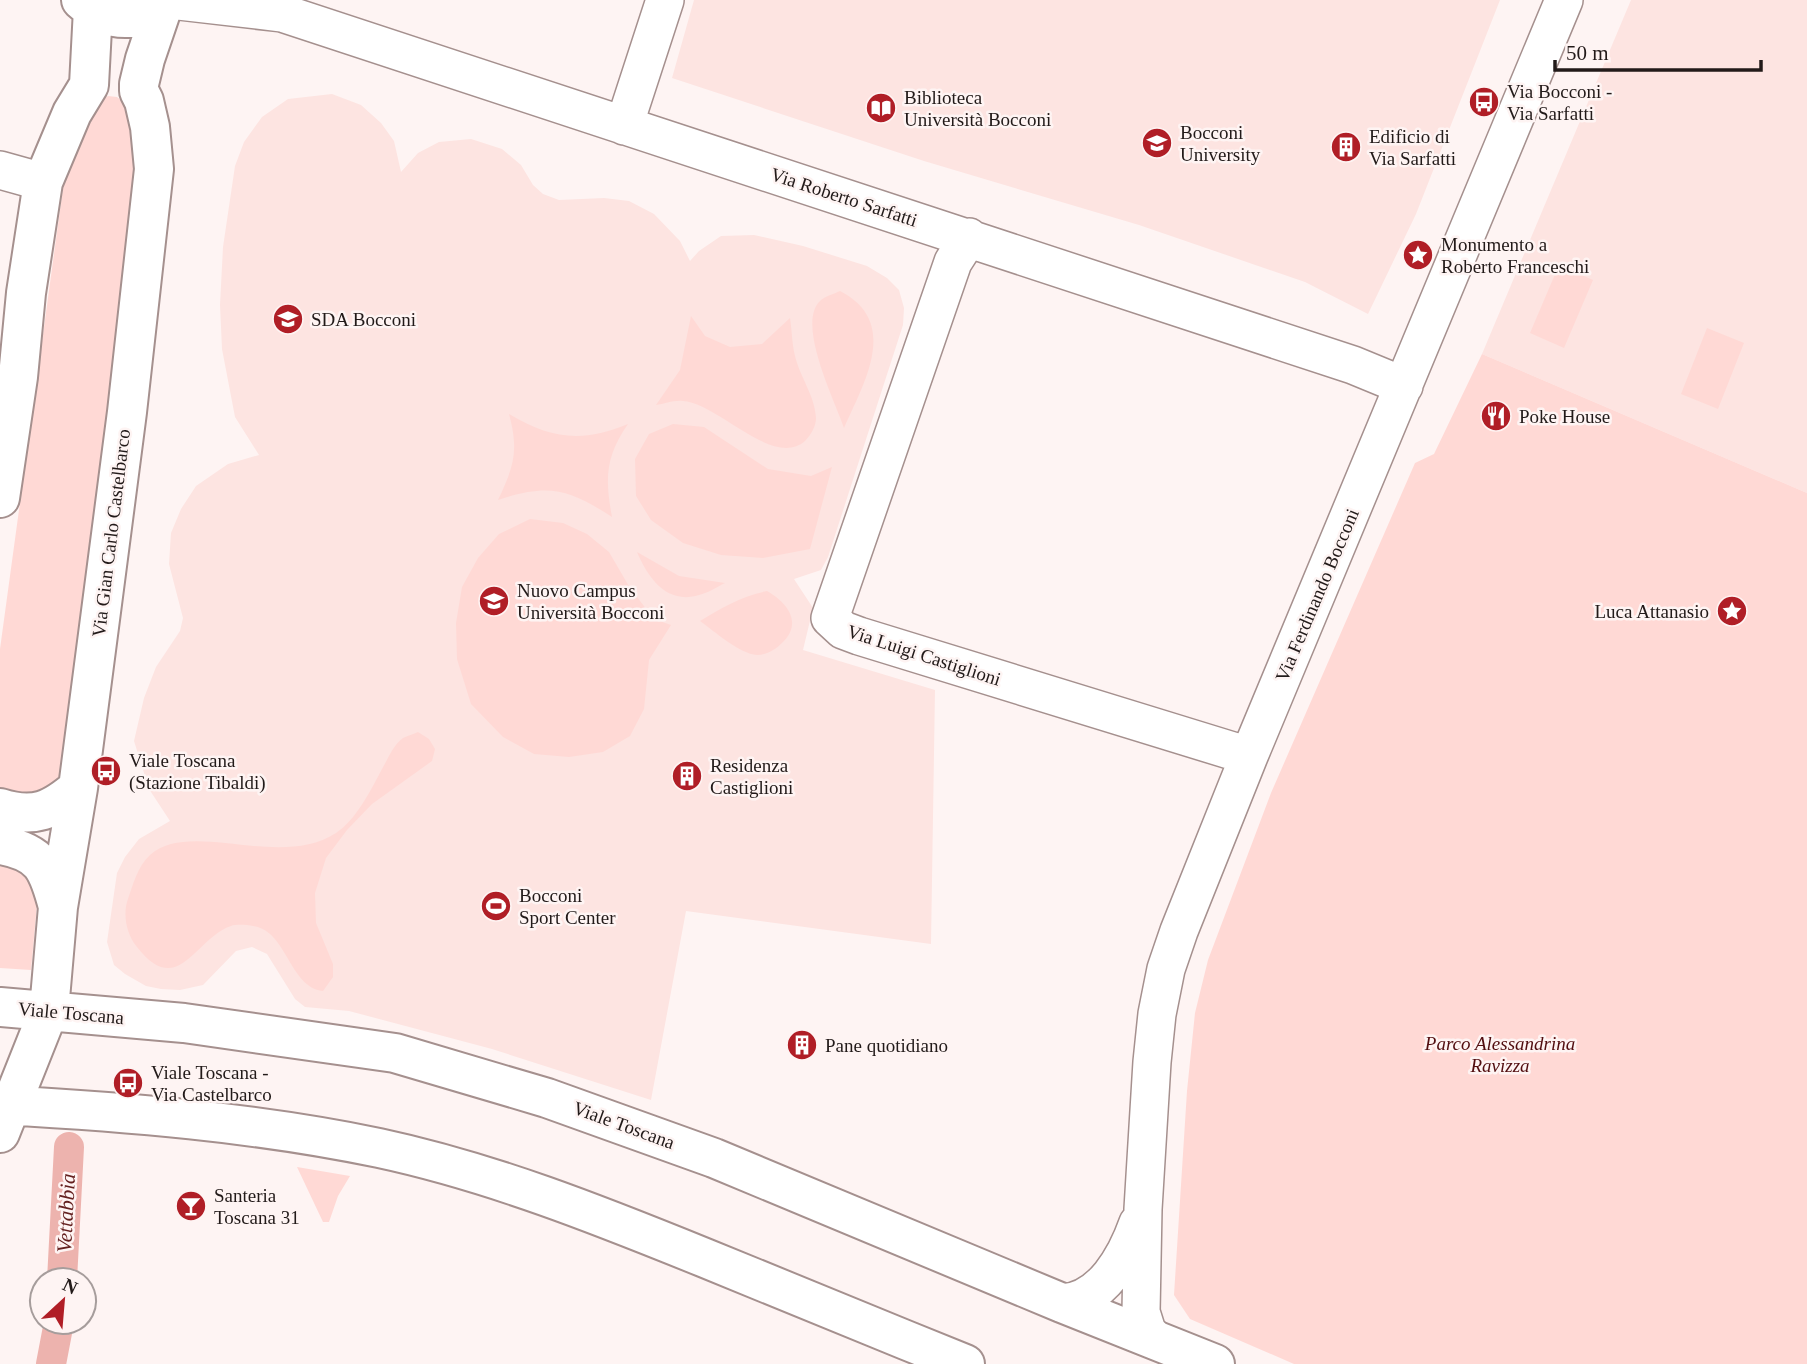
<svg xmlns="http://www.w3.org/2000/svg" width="1807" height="1364" font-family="'Times New Roman',serif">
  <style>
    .built { fill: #fde4e1 }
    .green { fill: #ffd9d5 }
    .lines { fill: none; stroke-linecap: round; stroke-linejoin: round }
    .canal { stroke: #edb3ae; stroke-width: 30 }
    .minor-casing { stroke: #a5908e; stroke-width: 40 }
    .major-casing { stroke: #a5908e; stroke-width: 42 }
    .minor { stroke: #fff; stroke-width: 37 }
    .major { stroke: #fff; stroke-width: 38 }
    .labels { text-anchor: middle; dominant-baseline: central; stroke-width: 5; stroke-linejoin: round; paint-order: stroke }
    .poi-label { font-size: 19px; fill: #221a19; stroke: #fef4f3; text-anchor: start }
    .street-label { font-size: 19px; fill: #221a19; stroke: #fef4f3 }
    .park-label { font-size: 19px; font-style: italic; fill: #520e10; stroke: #fef4f3 }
    .water-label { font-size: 21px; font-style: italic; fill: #64201f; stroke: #fef4f3 }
  </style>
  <rect width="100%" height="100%" fill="#fef4f3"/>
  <path class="built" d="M694,0h806l-84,214 -48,100 -63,-32 -166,-57 -215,-64 -252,-83z
    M1631,0h176v493l-325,-139z
    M332,94l29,11 20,18 13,18 7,31 17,-19 21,-11 32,-3 31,10 19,16 12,20 10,9 16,6 45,-2 25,3 25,13 26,27 10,20 9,-10 22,-15 33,-1 49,11 64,20 20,12 12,12 5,18 -1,17 -75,232 -7,13 -27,9 19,29 -10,42 132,40 -4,254 -245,-33 -35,189 -159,-51 -143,-38 -44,-4 -10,-8 -28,-45 -15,-7 -16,4 -33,34 -23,5 -19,-1 -15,-3 -21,-12 -11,-9 -7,-23 10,-69 8,-16 14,-18 31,-18 -21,-32 -15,-48 10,-43 12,-31 24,-36 3,-13 -14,-54 2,-31 10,-24 15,-23 32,-22 31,-9 -24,-38 -13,-68 -2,-44 3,-58 12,-81 9,-24 18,-25 26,-18z"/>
  <path class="green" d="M108,96l9,1 9,7 12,56 1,40 -79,585 -17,15 -43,-4v-147l63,-461 4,-21 30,-64z
    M1559,265l34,15 -29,68 -34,-15z
    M840,291c60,31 25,90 4,137 -9,-27 -48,-104 -24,-127 5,-5 14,-7 20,-10z
    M691,316l14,20 25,11 32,-3 28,-26c2,13 2,26 5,38 5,21 20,40 21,62 0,8 -5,17 -11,23 -32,28 -87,-38 -122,-40 -9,-1 -19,3 -27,4l24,-35z
    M1707,328l37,15 -26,66 -37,-15z
    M1482,354l325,139v871h-513l-104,-45 -16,-24 13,-204 8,-78 13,-53 63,-167 144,-330 19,-9z
    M509,414c42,25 73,29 119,10 -23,33 -23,55 -16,93 -43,-28 -63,-34 -114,-17 16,-34 21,-49 11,-86z
    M673,424l31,3 64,42 43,7 21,-9 -22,82 -47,9 -42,-3 -38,-12 -32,-23 -15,-24 -1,-37 14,-25z
    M530,519l33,4 24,11 22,18 21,36 24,31 17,6 -22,35 -5,49 -14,27 -27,16 -34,5 -35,-3 -31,-17 -32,-33 -14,-45 -1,-36 6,-36 16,-29 21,-24z
    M637,552l42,24 46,7c-8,4 -17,10 -26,12 -32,10 -51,-17 -62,-43z
    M767,591c21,12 36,32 15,52 -6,6 -15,12 -25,12 -17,-1 -43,-24 -57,-34 21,-13 42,-25 67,-30z
    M418,732l11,7 6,10 -3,12 -60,43 -25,26 -21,28 -11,35 1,30 17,41v13l-10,14c-34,-4 -36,-61 -70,-65 -6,-1 -16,-2 -22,0 -36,12 -53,74 -94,21 -10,-12 -14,-30 -10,-45 6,-17 10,-35 23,-47 41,-36 129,15 186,-22 20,-13 35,-43 46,-64 6,-10 11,-24 21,-31 4,-2 11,-4 15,-6z
    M0,860l24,7 14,27 -7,76 -31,-2z
    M297,1167l53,9 -12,20 -9,26h-6z"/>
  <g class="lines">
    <path class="canal" d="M62,1280l7,-133
      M51,1364l8,-42"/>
    <g class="minor-casing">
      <path id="minor" d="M170,0l112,13 1071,352 51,21
        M624,126l41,-126
        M0,170l43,12
        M969,237l-16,25 -123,356 13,12 16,6 390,120
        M1062,1303c40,-2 64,-46 76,-80
        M1155,1340l-8,-9 -6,-19 2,-103 9,-147 5,-48 9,-45 13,-38 70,-175 315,-756"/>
    </g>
    <g class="major-casing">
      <path id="major" d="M81,0c26,24 63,24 89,0
        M0,498l18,-121 8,-84 17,-111 29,-69 17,-28 4,-76
        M0,808c35,11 52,2 78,-20
        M0,845c42,7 48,24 58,62
        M0,1007l184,16 211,30 152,45 167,60 348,145 153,61
        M0,1105c127,7 254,17 379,43 112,24 220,67 326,110 86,35 173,71 260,106
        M0,1133l49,-123 9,-103 20,-119 49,-376 27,-243 -4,-42 -6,-26 -5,-10v-7l6,-25 18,-53"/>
    </g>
    <use href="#minor" class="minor"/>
    <use href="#major" class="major"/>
  </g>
  <defs>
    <g id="bus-disc" transform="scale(1.575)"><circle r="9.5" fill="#b01e26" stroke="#fef4f3"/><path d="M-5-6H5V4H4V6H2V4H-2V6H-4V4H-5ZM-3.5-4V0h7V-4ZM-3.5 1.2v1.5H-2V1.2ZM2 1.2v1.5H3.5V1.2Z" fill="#fff"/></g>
    <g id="library-disc" transform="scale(1.575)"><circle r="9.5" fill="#b01e26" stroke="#fef4f3"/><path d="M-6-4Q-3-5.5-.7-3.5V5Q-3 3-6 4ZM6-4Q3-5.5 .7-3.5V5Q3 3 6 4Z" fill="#fff"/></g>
    <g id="university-disc" transform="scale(1.575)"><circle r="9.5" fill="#b01e26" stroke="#fef4f3"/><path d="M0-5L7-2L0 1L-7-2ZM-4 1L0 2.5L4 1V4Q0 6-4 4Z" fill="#fff"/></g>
    <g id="building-disc" transform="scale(1.575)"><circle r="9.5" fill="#b01e26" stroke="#fef4f3"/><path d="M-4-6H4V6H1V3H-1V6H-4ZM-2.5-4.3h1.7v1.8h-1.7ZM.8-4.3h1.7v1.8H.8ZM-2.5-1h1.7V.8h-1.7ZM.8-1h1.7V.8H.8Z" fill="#fff"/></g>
    <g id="sight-disc" transform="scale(1.575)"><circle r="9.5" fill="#b01e26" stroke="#fef4f3"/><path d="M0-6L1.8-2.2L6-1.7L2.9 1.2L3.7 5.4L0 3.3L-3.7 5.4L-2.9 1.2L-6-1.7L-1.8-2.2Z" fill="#fff"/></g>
    <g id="restaurant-disc" transform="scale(1.575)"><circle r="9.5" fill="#b01e26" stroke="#fef4f3"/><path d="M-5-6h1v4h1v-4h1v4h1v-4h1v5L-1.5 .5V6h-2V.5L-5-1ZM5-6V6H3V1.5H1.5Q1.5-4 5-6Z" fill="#fff"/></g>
    <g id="stadium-disc" transform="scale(1.575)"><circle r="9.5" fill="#b01e26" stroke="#fef4f3"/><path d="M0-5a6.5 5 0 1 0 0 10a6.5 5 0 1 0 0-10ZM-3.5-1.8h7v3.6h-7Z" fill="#fff"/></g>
    <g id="bar-disc" transform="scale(1.575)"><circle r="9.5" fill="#b01e26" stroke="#fef4f3"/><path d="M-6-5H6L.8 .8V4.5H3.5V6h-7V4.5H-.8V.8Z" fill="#fff"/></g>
  </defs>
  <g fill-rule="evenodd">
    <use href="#bus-disc" x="1484" y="102"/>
    <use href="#library-disc" x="881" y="108"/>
    <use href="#university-disc" x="1157" y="143"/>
    <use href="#building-disc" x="1346" y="147"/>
    <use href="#sight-disc" x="1418" y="255"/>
    <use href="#university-disc" x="288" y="319"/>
    <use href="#restaurant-disc" x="1496" y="416"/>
    <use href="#university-disc" x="494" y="601"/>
    <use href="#sight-disc" x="1732" y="611"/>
    <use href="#bus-disc" x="106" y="771"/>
    <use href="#building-disc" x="687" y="776"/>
    <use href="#stadium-disc" x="496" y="906"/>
    <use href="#building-disc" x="802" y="1045"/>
    <use href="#bus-disc" x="128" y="1083"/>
    <use href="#bar-disc" x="191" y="1206"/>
  </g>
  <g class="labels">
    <g class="poi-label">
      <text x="1507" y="91">Via Bocconi -<tspan x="1507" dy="22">Via Sarfatti</tspan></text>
      <text x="904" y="97">Biblioteca<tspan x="904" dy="22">Università Bocconi</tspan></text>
      <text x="1180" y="132">Bocconi<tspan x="1180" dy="22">University</tspan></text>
      <text x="1369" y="136">Edificio di<tspan x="1369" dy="22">Via Sarfatti</tspan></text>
      <text x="1441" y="244">Monumento a<tspan x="1441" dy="22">Roberto Franceschi</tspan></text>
      <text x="311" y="319">SDA Bocconi</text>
      <text x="1519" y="416">Poke House</text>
      <text x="517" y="590">Nuovo Campus<tspan x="517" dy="22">Università Bocconi</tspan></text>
      <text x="1709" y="611" text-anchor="end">Luca Attanasio</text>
      <text x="129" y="760">Viale Toscana<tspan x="129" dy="22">(Stazione Tibaldi)</tspan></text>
      <text x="710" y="765">Residenza<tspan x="710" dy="22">Castiglioni</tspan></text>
      <text x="519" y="895">Bocconi<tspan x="519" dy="22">Sport Center</tspan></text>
      <text x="825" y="1045">Pane quotidiano</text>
      <text x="151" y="1072">Viale Toscana -<tspan x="151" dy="22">Via Castelbarco</tspan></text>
      <text x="214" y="1195">Santeria<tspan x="214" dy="22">Toscana 31</tspan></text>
    </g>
    <g class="street-label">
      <text transform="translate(844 197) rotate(18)">Via Roberto Sarfatti</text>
      <text transform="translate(111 533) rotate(-83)">Via Gian Carlo Castelbarco</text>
      <text transform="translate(1317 595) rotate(-67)">Via Ferdinando Bocconi</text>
      <text transform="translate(924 655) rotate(18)">Via Luigi Castiglioni</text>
      <text transform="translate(71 1013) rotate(5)">Viale Toscana</text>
      <text transform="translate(624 1125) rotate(20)">Viale Toscana</text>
    </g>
    <g class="park-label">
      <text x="1500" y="1043">Parco Alessandrina<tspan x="1500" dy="22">Ravizza</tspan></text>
    </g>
    <g class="water-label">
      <text transform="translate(66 1213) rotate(-87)">Vettabbia</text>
    </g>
  </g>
  <g transform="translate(63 1301) rotate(26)"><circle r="33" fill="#fef4f3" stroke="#a69d9c" stroke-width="2"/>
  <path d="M0-5L12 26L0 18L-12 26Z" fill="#b01e26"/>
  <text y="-10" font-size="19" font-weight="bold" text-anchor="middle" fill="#221a19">N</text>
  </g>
  <path d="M1555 60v10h206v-10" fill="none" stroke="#221a19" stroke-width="3.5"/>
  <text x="1566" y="60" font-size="21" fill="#221a19" stroke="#fef4f3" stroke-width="5" paint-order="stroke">50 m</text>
</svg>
